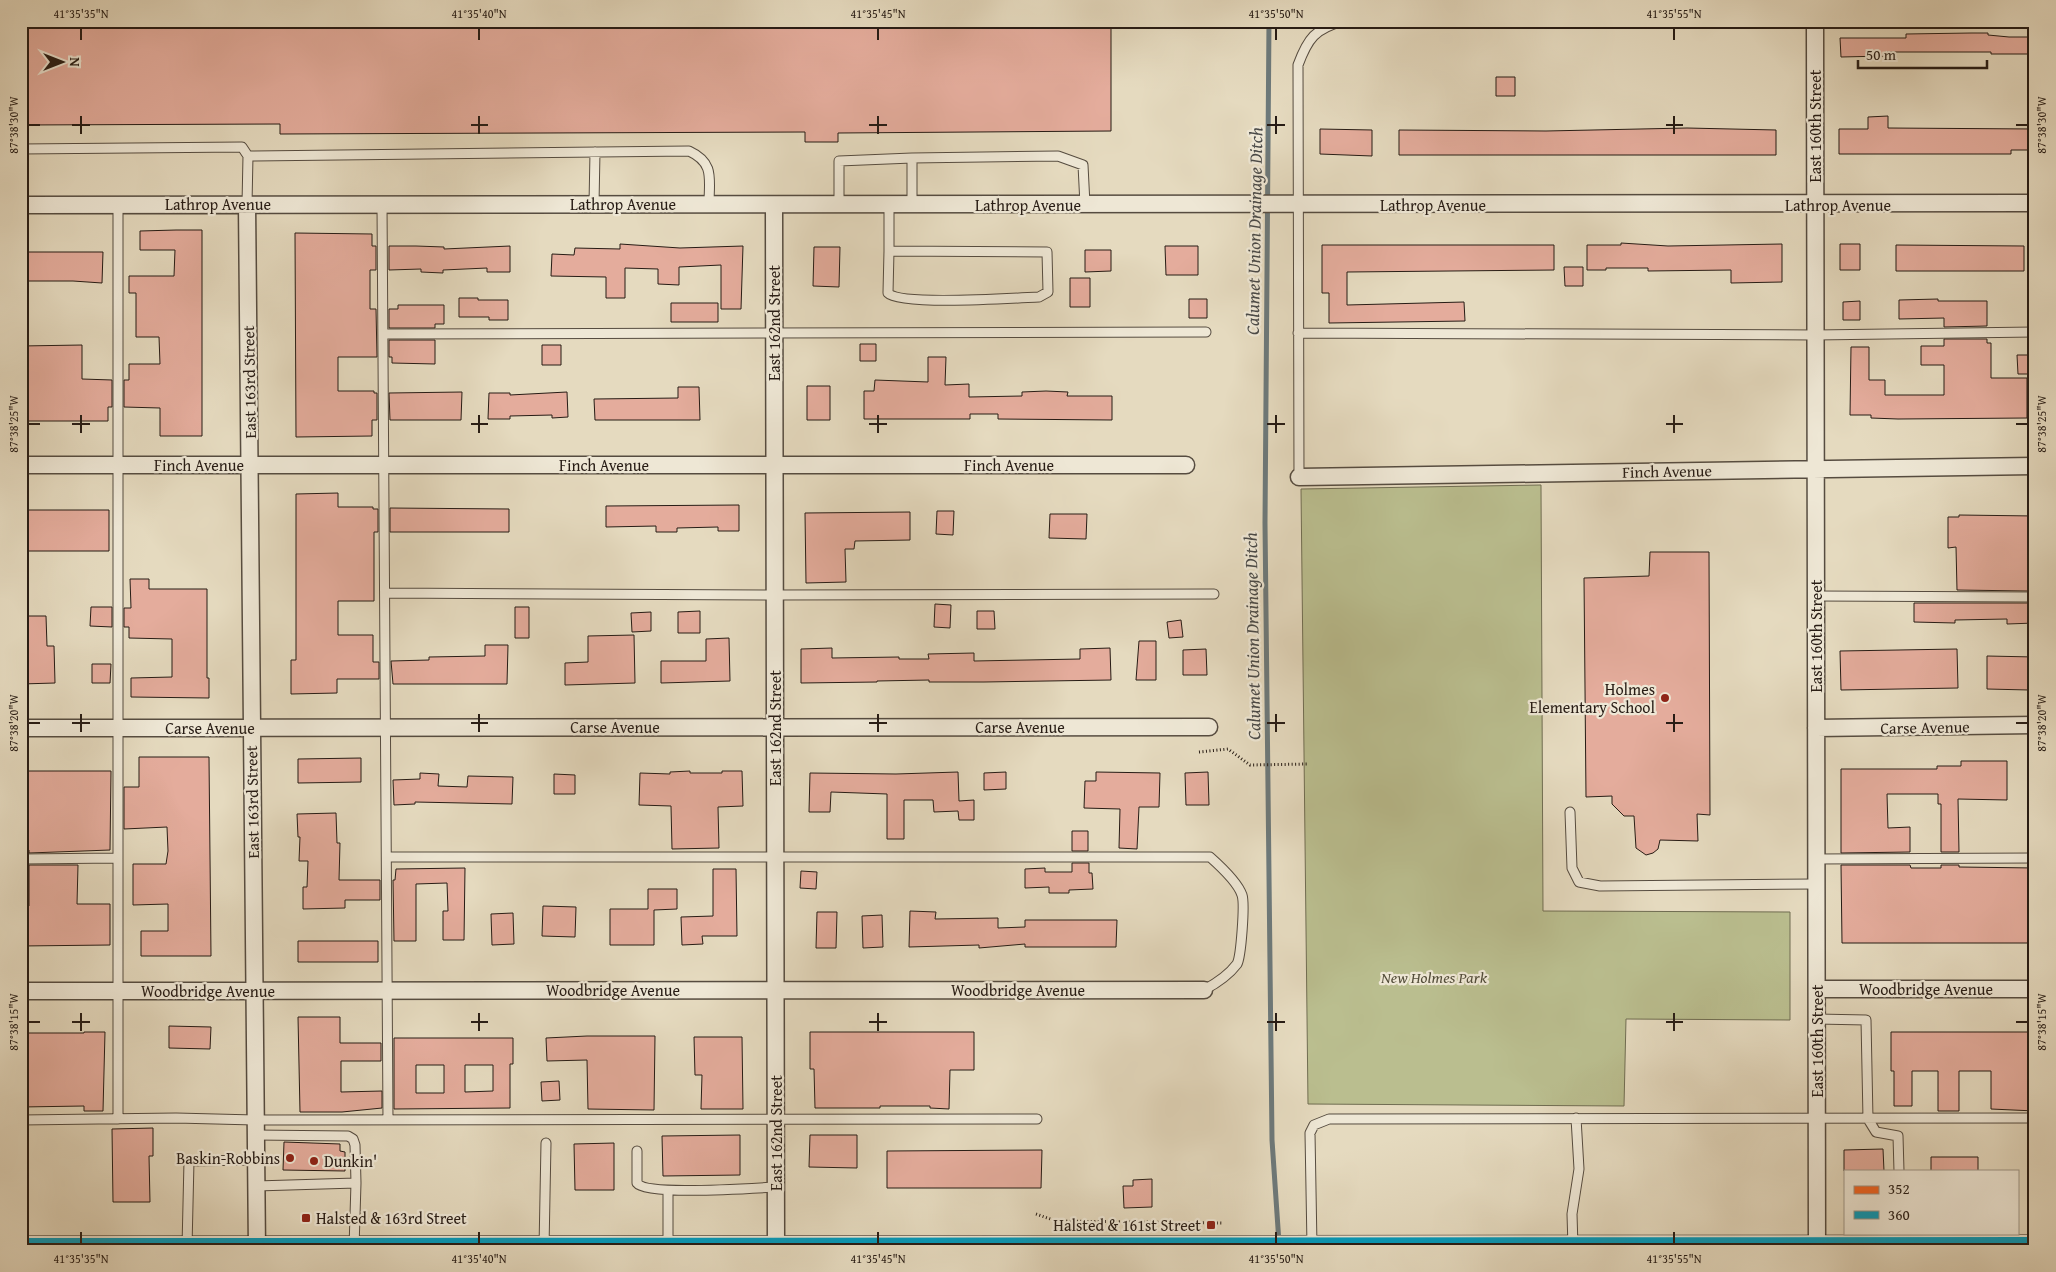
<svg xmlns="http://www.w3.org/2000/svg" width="2056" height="1272" font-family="'Gentium Book Plus',serif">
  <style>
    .green { fill: #babe8f; stroke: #706d52 }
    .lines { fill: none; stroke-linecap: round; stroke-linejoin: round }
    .stream { stroke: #6d797a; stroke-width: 5 }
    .building { fill: #e4ac9c; stroke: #271c15; fill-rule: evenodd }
    .lane-casing { stroke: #564c40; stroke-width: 11 }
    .street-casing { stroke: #564c40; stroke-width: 19 }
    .primary-casing { stroke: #271c15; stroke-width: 29 }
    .path { stroke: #271c15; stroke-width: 3; stroke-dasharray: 1 2.5; stroke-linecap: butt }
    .lane { stroke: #eee7d5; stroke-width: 9 }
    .street { stroke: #eee7d5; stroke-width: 16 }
    .primary { stroke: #e5dabf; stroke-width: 26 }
    .bus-1-casing { stroke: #eee7d5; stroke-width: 10 }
    .bus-2-casing { stroke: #eee7d5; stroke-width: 10 }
    .bus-1 { stroke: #f26522; stroke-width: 6 }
    .bus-2 { stroke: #049bbc; stroke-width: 6 }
    .ticks { fill: none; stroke: #271c15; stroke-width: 2 }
    .poi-dot { fill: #8f2418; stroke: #eee7d5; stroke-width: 2 }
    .labels { text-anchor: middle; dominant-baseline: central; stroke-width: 4.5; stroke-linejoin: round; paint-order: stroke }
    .street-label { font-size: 16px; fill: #271c15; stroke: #eee7d5 }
    .poi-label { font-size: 16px; fill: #271c15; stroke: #eee7d5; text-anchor: end }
    .park-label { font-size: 16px; font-style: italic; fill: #534d3a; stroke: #eee7d5 }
    .water-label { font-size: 18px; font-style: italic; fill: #4a4a48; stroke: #eee7d5 }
    .neatline { fill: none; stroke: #271c15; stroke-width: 2 }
    .ticks-label { font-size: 12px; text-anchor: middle; fill: #271c15 }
  </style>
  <rect width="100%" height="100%" fill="#e5dabf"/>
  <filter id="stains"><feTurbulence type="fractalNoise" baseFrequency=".004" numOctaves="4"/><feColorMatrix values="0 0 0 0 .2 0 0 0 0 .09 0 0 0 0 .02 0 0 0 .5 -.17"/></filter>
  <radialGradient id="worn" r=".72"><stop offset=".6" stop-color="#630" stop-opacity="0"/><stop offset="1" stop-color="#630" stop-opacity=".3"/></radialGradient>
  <path class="green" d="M1541,485l2,426 247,1v108l-164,-1 -2,87 -316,-2 -7,-615z"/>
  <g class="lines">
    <path class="stream" d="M1269,21l-4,502 7,617 7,103"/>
  </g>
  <path class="building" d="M21,21h1090v110l-273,2v9h-33v-10l-525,2v-10l-259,1z
    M1971,33h17v2l21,2h26v17h-44v-2h-106v4l-44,1 -1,-19h66v-4z
    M1496,77h19v19h-19z
    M1888,116v12l147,1v21h-24v4h-172v-25h29v-12z
    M1687,128l89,2v25h-377v-25l147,1z
    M1320,129l52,1v26l-52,-2z
    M176,230h26v206h-42v-28l-36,-1v-27h5v-16h31l-1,-27h-23v-44h-7v-17h45l1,-26h-35v-19z
    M295,233l77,1v12h4v24h-6v39h6l1,48h-39v34h36v2h3v27h-5v16l-76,1z
    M1621,243l47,3 114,-2v38l-51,1v-13l-83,1v-3h-42v2h-19v-25h34z
    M620,244l60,4 63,-2 -2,63h-20v-44l-42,2v18l-21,-1v-15l-33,-1v30h-19v-21l-55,-1 1,-22 22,1 1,-7 45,1z
    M1840,244h20v26h-20z
    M1322,245h232v25l-207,2v33l117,-3 1,19 -136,2v-30h-7z
    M1896,245l128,1v25h-128z
    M389,246h27l28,1v2l66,-3v26h-23v-4l-44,2v3l-22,-1v-3l-32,1z
    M1165,246h33v29h-32z
    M814,247h26l-1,40 -26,-1z
    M1085,250h26v21l-26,1z
    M21,252h82l-1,31 -29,-2h-52z
    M1564,267h19v19h-18z
    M1070,278h20v29h-20z
    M459,298h19v2h30v20h-19v-3h-30z
    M1189,299h18v19h-18z
    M1938,299v2h49v25l-43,1v-9l-45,1v-19z
    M1860,301v19h-17v-18z
    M671,303h47v19h-47z
    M398,305h46v19h-9v4h-46v-19h9z
    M1944,339h43v4h4v35h36v40l-129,1 -27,-1v-3h-21l1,-68h18v33h16v15h59v-30h-23v-19h23z
    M389,340h46v24l-43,-1v-6h-3z
    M860,344h16v17h-16z
    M82,345v34l30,1v27h-4v14h-87v-75z
    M542,345h19v20h-19z
    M2017,355h18v19h-17z
    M928,357h18l-1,28 24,-1v13l53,-1v-4l24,-1 22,1 -1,4h45v24l-114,-1v-5h-28v5h-106v-28h10l1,-11 53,2z
    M807,386h23v34h-23z
    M678,387h21l1,33h-105l-1,-21 84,-1z
    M462,392l-1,28h-71l-1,-27z
    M567,392l1,25 -16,1v-3l-42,1v3h-22l1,-26h21v2z
    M338,493v14h35v2h5v23h-4v69h-36v34h35v27h6v17h-42v14l-46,1v-34h5v-166z
    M739,505v26h-21v-4l-41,1v4h-21v-6l-50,1v-21z
    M390,508l119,1v23h-119z
    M28,510h81v41h-81z
    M937,511h17l-1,24 -17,-1z
    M910,512v28l-55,1 -1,8h-9l1,33 -40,1 -1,-70z
    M1050,514h37l-1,25 -37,-1z
    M1959,515l76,1v36l-6,1 -1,38 -71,-1 -1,-43 -8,1v-31h11z
    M1650,552h59l1,263 -13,-1 1,27 -38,-1 -2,9 -5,4 -7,2 -10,-7 -2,-32h-10l-12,-12v-8l-26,1 -2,-219 65,-2z
    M130,579h19v10h58v89h2v20l-78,-1v-19l41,-1v-38l-43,-1v-11h-5v-19h7z
    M1914,603h114l7,1v19l-28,1v-5l-52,1v3l-41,-1z
    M935,604l16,1 -1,23 -16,-1z
    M91,607h21v20l-22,-1z
    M515,607h14v31h-14z
    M700,611v22h-22v-21z
    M977,611h17l1,18h-18z
    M651,612v19l-19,1 -1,-19z
    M28,616h18l1,30h7l1,37 -34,1v-38h7z
    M1181,620l2,17 -14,1 -2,-16z
    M634,635l1,48 -70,2v-22l23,-1v-26z
    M729,638l1,43 -69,2v-22h45v-22z
    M1139,641h17v39h-20z
    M485,645h23l-1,39h-114l-2,-23 38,-1v-3l56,-1z
    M832,648v10l67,-1v2h30l-1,-5 46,-1v8l106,-2v-10l30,-1 1,32 -127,2h-55v-2l-52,1v1l-76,1v-34z
    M1206,649l1,26h-24v-25z
    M1957,649l1,39 -117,2 -1,-39z
    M1987,656l48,1v31h-6v2l-42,-1z
    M92,664h19l-1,19h-18z
    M139,757h70l2,199h-70v-25h27v-27l-35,1v-41h33l2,-13 -1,-24 -43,2v-42h15z
    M361,758v24l-63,1v-24z
    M1961,761h46v39l-49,-1 1,53h-18v-48h-3v-10h-51l1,34 22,-1v25l-69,1v-84h96v-3h24z
    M21,771h90l-1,79 -81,3v-3h-3l1,-38h-6z
    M690,771v2h32v-2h20l1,35 -25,1 1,41 -47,1 -1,-43 -32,-1 1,-32 30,1v-2z
    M958,772l1,29 15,-1v20h-15l-1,-9 -24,1 -1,-12h-29v39h-17v-45l-56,-2 -1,20h-21l1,-39 86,1z
    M1006,772v17l-22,1v-17z
    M1096,772l64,1 -1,34h-20l-2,42 -18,-1 1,-39 -36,-1 1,-27h11z
    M1208,772l1,33h-23l-1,-32z
    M420,773l19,1 -1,12 29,1 1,-11 45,1 -1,27 -97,-2v2l-21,1 -1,-25 27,-1z
    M554,774l21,1v19h-21z
    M336,813l1,30h3l-1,37h41v20h-35v8l-42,1v-22h4l1,-26h-9l1,-24h-2l-1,-23z
    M1072,831h16v20h-16z
    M1072,863h17v10h3l1,16 -24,1v3h-20v-6l-24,1v-19l20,-1v4h27z
    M29,865h49l-1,39h33v41l-89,1v-40h8z
    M1841,865h69l1,3h30v-3h18v2l76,1v75h-193z
    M465,868l-1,72h-21v-29h5l-1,-28 -31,1v57h-22l-1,-61h2l1,-11z
    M713,869h23l1,67h-35l1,8 -21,1 -1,-28 32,-1z
    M801,871l16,1 -1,17 -16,-1z
    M648,889h29v20l-23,1v35h-44v-36h38z
    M543,906l33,1 -1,30 -33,-1z
    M910,911l26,1 -1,7 63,-1v10l27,-1v-7h92l-1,27h-91v-3l-46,4v-3l-70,2z
    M817,912h20l-1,36h-20z
    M513,913l1,31 -22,1 -1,-31z
    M882,915l1,32 -20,1 -1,-32z
    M298,941h80v21h-80z
    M298,1017h42v26h41v18h-40v31l41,-1v17l-40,4h-42z
    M169,1026l42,1 -1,22 -41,-1z
    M84,1032h21l-2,79h-19v-5l-63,1 2,-74h61z
    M810,1032h164v38h-24l-1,39 -19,-1v-2h-50v2h-65l-1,-39h-4z
    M1891,1032h144v79l-44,-2v-38h-32v40h-21v-40h-26v35h-18v-35h-3z
    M587,1036h68l-1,74 -66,-1 -1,-49 -40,1 -1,-23z
    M694,1037h48l1,72h-42l1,-34h-7z
    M394,1038h119v26h-3v44l-116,1zM416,1065h28v28h-28zM465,1065h28v26l-28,1z
    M559,1081l1,19 -18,1 -1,-19z
    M153,1128v28h-4l1,46h-37l-1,-73z
    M740,1135v40l-77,1 -1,-40z
    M810,1135h47v33l-48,-1z
    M284,1142l56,2v7l5,1v19l-62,-1z
    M614,1143v47h-39l-1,-46z
    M1883,1149l1,22h-40v-21z
    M1042,1150l-1,38h-154v-37z
    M1931,1157h47v14h-47z
    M1152,1179v28l-28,1 -1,-22h10v-6z"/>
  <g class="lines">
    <g class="lane-casing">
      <path id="lane" d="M1655,21l380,1
        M21,149l221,-2 6,9 -1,48
        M248,156l441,-5c26,12 20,28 20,53
        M382,204l6,916
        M594,204l1,-52
        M912,204v-46l146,-2 25,9 2,40
        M118,205v914
        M839,205v-44l73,-3
        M889,251l158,1 1,40 -9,5c-23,1 -139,9 -151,-4z
        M889,251v-47
        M1298,333l517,2 220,-3
        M383,334l823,-2
        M1299,477l-1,-412c10,-27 17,-36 45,-44
        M385,593l389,2 440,-1
        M1816,596l219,1
        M1570,812l2,56 7,14 21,4 216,-2
        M387,857h823c9,8 28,26 32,38 3,9 -1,62 -5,69 -9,12 -20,19 -33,26
        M21,859l97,-1
        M1816,859l219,-1
        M1817,1019l49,1 2,99 8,13 22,4 1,35
        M21,1120l155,-2 79,2 782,-1
        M255,1135l93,1 5,3 2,6 1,38
        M637,1151v32c9,13 118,5 139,4
        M256,1186l100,-3 -2,65
        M1312,1246l-2,-113 4,-8 15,-6 706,-1
        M187,1247l2,-86 67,-1
        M1573,1247l-1,-33 7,-45 -3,-51
        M544,1248l2,-105
        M668,1248v-57"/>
    </g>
    <g class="street-casing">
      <path id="street" d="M1815,22l2,1229
        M247,204l10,1047
        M21,205l2014,-2
        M774,205l2,1046
        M21,465h1165
        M1299,477l736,-11
        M21,728l1188,-1
        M1816,728l219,-3
        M1817,989h218
        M21,991l1183,-1"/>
    </g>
    <g class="primary-casing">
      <path id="primary" d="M21,1250l2014,-1"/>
    </g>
    <path class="path" d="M1199,752l29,-3 22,16 59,-1
      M1036,1214l20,7 166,2"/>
    <use href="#lane" class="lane"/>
    <use href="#street" class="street"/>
    <use href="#primary" class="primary"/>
    <g class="bus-1-casing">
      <path id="bus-1" d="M21,1250l2014,-1"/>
    </g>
    <g class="bus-2-casing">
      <path id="bus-2" d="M21,1241l2014,-1"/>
    </g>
    <use href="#bus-1" class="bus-1"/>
    <use href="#bus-2" class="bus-2"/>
  </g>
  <path class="ticks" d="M81,28v12M479,28v12M878,28v12M1276,28v12M1674,28v12M81,116v18M479,116v18M878,116v18M1276,116v18M1674,116v18M28,125h12M72,125h18M471,125h17M869,125h18M1267,125h18M1666,125h17M2016,125h12M81,415v18M479,415v18M878,415v18M1276,415v18M1674,415v18M28,424h12M72,424h18M471,424h17M869,424h18M1267,424h18M1666,424h17M2016,424h12M81,714v18M479,714v18M878,714v18M1276,714v18M1674,714v18M28,723h12M72,723h18M471,723h17M869,723h18M1267,723h18M1666,723h17M2016,723h12M81,1013v18M479,1013v18M878,1013v18M1276,1013v18M1674,1013v18M28,1022h12M72,1022h18M471,1022h17M869,1022h18M1267,1022h18M1666,1022h17M2016,1022h12M81,1232v12M479,1232v12M878,1232v12M1276,1232v12M1674,1232v12"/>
  <g class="poi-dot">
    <circle cx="1665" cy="698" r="5"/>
    <circle cx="290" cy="1158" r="5"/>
    <circle cx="314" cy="1161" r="5"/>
    <rect x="301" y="1213" width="10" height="10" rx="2.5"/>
    <rect x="1206" y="1220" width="10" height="10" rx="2.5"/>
  </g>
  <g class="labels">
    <g class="street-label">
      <text transform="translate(1815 126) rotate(-90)">East 160th Street</text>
      <text x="218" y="204">Lathrop Avenue</text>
      <text x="623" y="204">Lathrop Avenue</text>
      <text x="1028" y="205">Lathrop Avenue</text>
      <text x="1433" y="205">Lathrop Avenue</text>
      <text x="1838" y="205">Lathrop Avenue</text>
      <text transform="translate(774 323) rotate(-90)">East 162nd Street</text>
      <text transform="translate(249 382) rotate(-91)">East 163rd Street</text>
      <text x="199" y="465">Finch Avenue</text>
      <text x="604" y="465">Finch Avenue</text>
      <text x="1009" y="465">Finch Avenue</text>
      <text transform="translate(1667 471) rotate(-1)">Finch Avenue</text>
      <text transform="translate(1816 636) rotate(-90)">East 160th Street</text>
      <text x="615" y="727">Carse Avenue</text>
      <text x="1020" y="727">Carse Avenue</text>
      <text transform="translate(1925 727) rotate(-1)">Carse Avenue</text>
      <text x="210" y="728">Carse Avenue</text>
      <text transform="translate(775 728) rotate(-90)">East 162nd Street</text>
      <text transform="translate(252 802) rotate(-91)">East 163rd Street</text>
      <text x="1926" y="989">Woodbridge Avenue</text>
      <text x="613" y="990">Woodbridge Avenue</text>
      <text x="1018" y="990">Woodbridge Avenue</text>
      <text x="208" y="991">Woodbridge Avenue</text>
      <text transform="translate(1817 1041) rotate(-90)">East 160th Street</text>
      <text transform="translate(776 1133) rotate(-90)">East 162nd Street</text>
    </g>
    <g class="poi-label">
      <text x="1655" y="689">Holmes<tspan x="1655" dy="18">Elementary School</tspan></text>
      <text x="280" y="1158">Baskin-Robbins</text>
      <text x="324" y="1161" text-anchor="start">Dunkin'</text>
      <text x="316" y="1218" text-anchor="start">Halsted &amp; 163rd Street</text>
      <text x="1201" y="1225">Halsted &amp; 161st Street</text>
    </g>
    <g class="park-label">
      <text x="1434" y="977">New Holmes Park</text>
    </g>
    <g class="water-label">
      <text transform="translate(1254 231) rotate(-89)">Calumet Union Drainage Ditch</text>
      <text transform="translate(1252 636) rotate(-91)">Calumet Union Drainage Ditch</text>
    </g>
  </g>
  <rect width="2056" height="1272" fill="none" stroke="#e5dabf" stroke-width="55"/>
  <rect x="1844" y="1170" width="175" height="65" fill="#eee7d5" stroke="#9e9688"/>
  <rect x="1854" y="1186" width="25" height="8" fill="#f26522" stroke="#9e9688"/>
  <text x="1888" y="1194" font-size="15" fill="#271c15">352</text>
  <rect x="1854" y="1211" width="25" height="8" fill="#049bbc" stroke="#9e9688"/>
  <text x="1888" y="1220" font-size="15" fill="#271c15">360</text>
  <g transform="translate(62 62) rotate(90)" stroke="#eee7d5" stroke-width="4" paint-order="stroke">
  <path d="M0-4L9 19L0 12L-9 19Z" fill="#271c15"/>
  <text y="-8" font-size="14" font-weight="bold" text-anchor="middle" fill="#271c15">N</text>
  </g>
  <path d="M1858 60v8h129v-8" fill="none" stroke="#271c15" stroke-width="2.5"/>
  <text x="1866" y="60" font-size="15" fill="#271c15" stroke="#eee7d5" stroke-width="4" paint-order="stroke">50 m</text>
  <rect x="28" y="28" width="2000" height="1216" class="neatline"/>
  <g class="ticks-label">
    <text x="81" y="18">41°35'35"N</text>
    <text x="479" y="18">41°35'40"N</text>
    <text x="878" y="18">41°35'45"N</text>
    <text x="1276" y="18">41°35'50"N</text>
    <text x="1674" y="18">41°35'55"N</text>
    <text transform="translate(2042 125) rotate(-90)" y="4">87°38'30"W</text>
    <text transform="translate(14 125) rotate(-90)" y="4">87°38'30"W</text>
    <text transform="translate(2042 424) rotate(-90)" y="4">87°38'25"W</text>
    <text transform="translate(14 424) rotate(-90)" y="4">87°38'25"W</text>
    <text transform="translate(2042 723) rotate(-90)" y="4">87°38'20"W</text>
    <text transform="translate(14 723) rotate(-90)" y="4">87°38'20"W</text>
    <text transform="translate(2042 1022) rotate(-90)" y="4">87°38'15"W</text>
    <text transform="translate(14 1022) rotate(-90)" y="4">87°38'15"W</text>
    <text x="81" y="1263">41°35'35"N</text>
    <text x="479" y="1263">41°35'40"N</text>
    <text x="878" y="1263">41°35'45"N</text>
    <text x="1276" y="1263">41°35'50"N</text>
    <text x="1674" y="1263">41°35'55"N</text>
  </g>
  <rect width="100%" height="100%" filter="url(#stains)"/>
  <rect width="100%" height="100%" fill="url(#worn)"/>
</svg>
